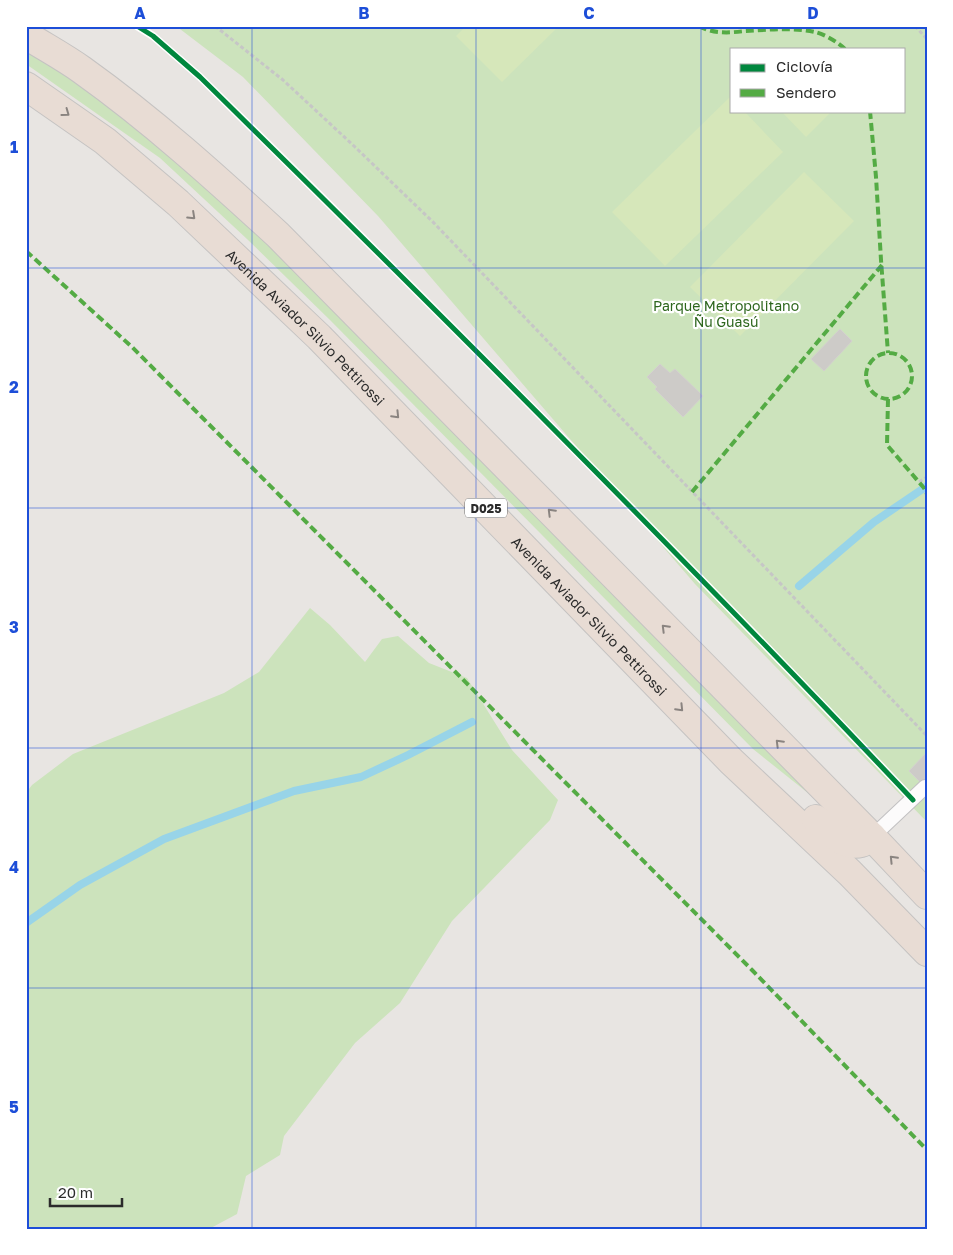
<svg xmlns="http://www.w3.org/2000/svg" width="953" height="1255" font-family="'Golos Text',sans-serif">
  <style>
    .green { fill: #cce3bc; fill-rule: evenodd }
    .pitch { fill: #d6e7ba }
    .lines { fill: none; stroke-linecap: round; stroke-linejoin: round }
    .stream { stroke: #98d4e8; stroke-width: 8 }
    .building { fill: #cdcbc8; stroke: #d3d1ce }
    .lane-casing { stroke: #c2c1c2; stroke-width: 16 }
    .highway-casing { stroke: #c5c3c2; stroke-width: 30 }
    .path { stroke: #c6c6c6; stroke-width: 3; stroke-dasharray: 4 2.5; stroke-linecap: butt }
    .lane { stroke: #fcfbfb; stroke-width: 14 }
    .highway { stroke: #e8dcd4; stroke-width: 28 }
    .quiet { stroke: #54ab44; stroke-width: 4; stroke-dasharray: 8 4; stroke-linecap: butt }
    .cycleway-casing { stroke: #fff; stroke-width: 8 }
    .cycleway { stroke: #00873e; stroke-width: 5 }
    .oneway { stroke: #8a8480 }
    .grid { fill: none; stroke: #1d4ed8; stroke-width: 1; stroke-opacity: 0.55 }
    .labels { text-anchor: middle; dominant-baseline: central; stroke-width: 4.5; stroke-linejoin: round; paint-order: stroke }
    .shield { fill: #fff; stroke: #6b6b6b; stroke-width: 1 }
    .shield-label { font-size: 12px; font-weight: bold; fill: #2b2b2b }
    .park-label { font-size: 14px; fill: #2d661d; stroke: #fff }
    .street-label { font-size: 14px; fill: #2b2b2b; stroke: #fff }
    .neatline { fill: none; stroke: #1d4ed8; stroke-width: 2 }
    .grid-label { font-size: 16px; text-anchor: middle; font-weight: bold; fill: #1d4ed8 }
  </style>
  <rect width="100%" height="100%" fill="#e8e5e2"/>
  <path class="green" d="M176,26h751v796l-232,-238 -317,-368 -135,-139zM732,49h172v62h-172z
    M26,45l62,41 170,141 570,582 -75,-60 -423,-429 -83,-81 -87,-81 -134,-94z
    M310,608l20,17 35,37 17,-23 16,-3 31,27 38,15 45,72 46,50 -8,20 -98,101 -52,82 -45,40 -71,93 -4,19 -34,21 -9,38 -28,15h-183v-436l6,-8 41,-31 151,-61 35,-21z"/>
  <path class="pitch" d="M466,26h93l-57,56 -46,-46z
    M730,97l2,2v12h12l39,41 -118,114 -53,-54z
    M781,111h51l-26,26z
    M804,172l50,49 -114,115 -50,-49z"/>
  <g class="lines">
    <path class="stream" d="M799,586l75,-64 53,-36
      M26,923l54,-38 84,-46 130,-48 67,-14 47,-22 64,-33"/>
  </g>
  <path class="building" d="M840,329l12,12 -28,30 -13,-12z
    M660,364l10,9 5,-4 28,27 -20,21 -28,-28 2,-2 -10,-10z
    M927,752v37l-18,-18z"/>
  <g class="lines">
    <g class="lane-casing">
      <path id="lane" d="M872,837l53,-50"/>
    </g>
    <g class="highway-casing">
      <g id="highway">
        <path d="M26,35c19,12 38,22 56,35 70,50 133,107 196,165l594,602 55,58"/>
        <path id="s1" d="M26,86l79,55 73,62 141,134 412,424 119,112 77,79"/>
        <path d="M816,819c13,10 27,29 45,24 4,-1 8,-4 11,-6"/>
      </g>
    </g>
    <path class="path" d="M215,26l68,54 71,66 78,75 495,515
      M915,26l12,13
      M919,482l8,-5"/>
    <use href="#lane" class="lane"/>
    <use href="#highway" class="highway"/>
    <path class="quiet" d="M699,26c14,8 30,7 46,5 22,-1 47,-4 70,1 9,2 23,10 30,17
      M870,111l6,66 5,83 7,93
      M26,251l106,96 620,623 175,180
      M866 376a23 23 0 1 1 46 0a23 23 0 1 1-46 0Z
      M888,399l-1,46 37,43 3,6
      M692,492l190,-227"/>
    <g class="cycleway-casing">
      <path id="cycleway" d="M137,26l16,10 47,41c241,237 481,477 713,723"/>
    </g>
    <use href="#cycleway" class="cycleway"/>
  </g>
  <defs><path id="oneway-chevron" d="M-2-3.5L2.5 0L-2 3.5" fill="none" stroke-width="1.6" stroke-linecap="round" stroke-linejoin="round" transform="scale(1.25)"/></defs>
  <g class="oneway">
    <use href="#oneway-chevron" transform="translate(66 113) rotate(36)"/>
    <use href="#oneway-chevron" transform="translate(192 216) rotate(43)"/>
    <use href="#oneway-chevron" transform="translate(396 415) rotate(46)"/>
    <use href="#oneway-chevron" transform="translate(551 512) rotate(-135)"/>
    <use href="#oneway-chevron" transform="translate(665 628) rotate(-135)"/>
    <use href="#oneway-chevron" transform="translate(680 708) rotate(46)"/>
    <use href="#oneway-chevron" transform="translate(779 743) rotate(-135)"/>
    <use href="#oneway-chevron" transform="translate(893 859) rotate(-134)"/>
  </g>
  <path class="grid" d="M252,26v1203M476,26v1203M701,26v1203M26,268h901M26,508h901M26,748h901M26,988h901"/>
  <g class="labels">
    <rect class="shield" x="465" y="498.5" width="42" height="19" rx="4"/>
    <g class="shield-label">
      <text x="486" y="508">D025</text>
    </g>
    <g class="park-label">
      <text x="726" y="305">Parque Metropolitano<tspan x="726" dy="16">Ñu Guasú</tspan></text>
    </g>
    <g class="street-label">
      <text stroke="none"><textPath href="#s1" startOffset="370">Avenida Aviador Silvio Pettirossi</textPath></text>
      <text stroke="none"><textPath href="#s1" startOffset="775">Avenida Aviador Silvio Pettirossi</textPath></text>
    </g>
  </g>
  <rect width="953" height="1255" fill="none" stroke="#ffffff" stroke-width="55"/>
  <rect x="730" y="48" width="175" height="65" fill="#ffffff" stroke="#aaaaaa"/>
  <rect x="740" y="64" width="25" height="8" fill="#00873e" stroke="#aaaaaa"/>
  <text x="776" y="72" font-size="15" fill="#2b2b2b">Ciclovía</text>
  <rect x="740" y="89" width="25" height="8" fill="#54ab44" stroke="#aaaaaa"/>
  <text x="776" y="98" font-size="15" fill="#2b2b2b">Sendero</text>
  <path d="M50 1198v8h72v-8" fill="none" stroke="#2b2b2b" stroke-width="2.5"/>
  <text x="58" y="1198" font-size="15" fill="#2b2b2b" stroke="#ffffff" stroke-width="4" paint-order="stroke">20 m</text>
  <rect x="28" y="28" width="898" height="1200" class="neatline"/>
  <g class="grid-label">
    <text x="140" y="19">A</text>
    <text x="364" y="19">B</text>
    <text x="589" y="19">C</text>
    <text x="813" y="19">D</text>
    <text x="14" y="153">1</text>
    <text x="14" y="393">2</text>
    <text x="14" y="633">3</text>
    <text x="14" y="873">4</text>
    <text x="14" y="1113">5</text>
  </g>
</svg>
